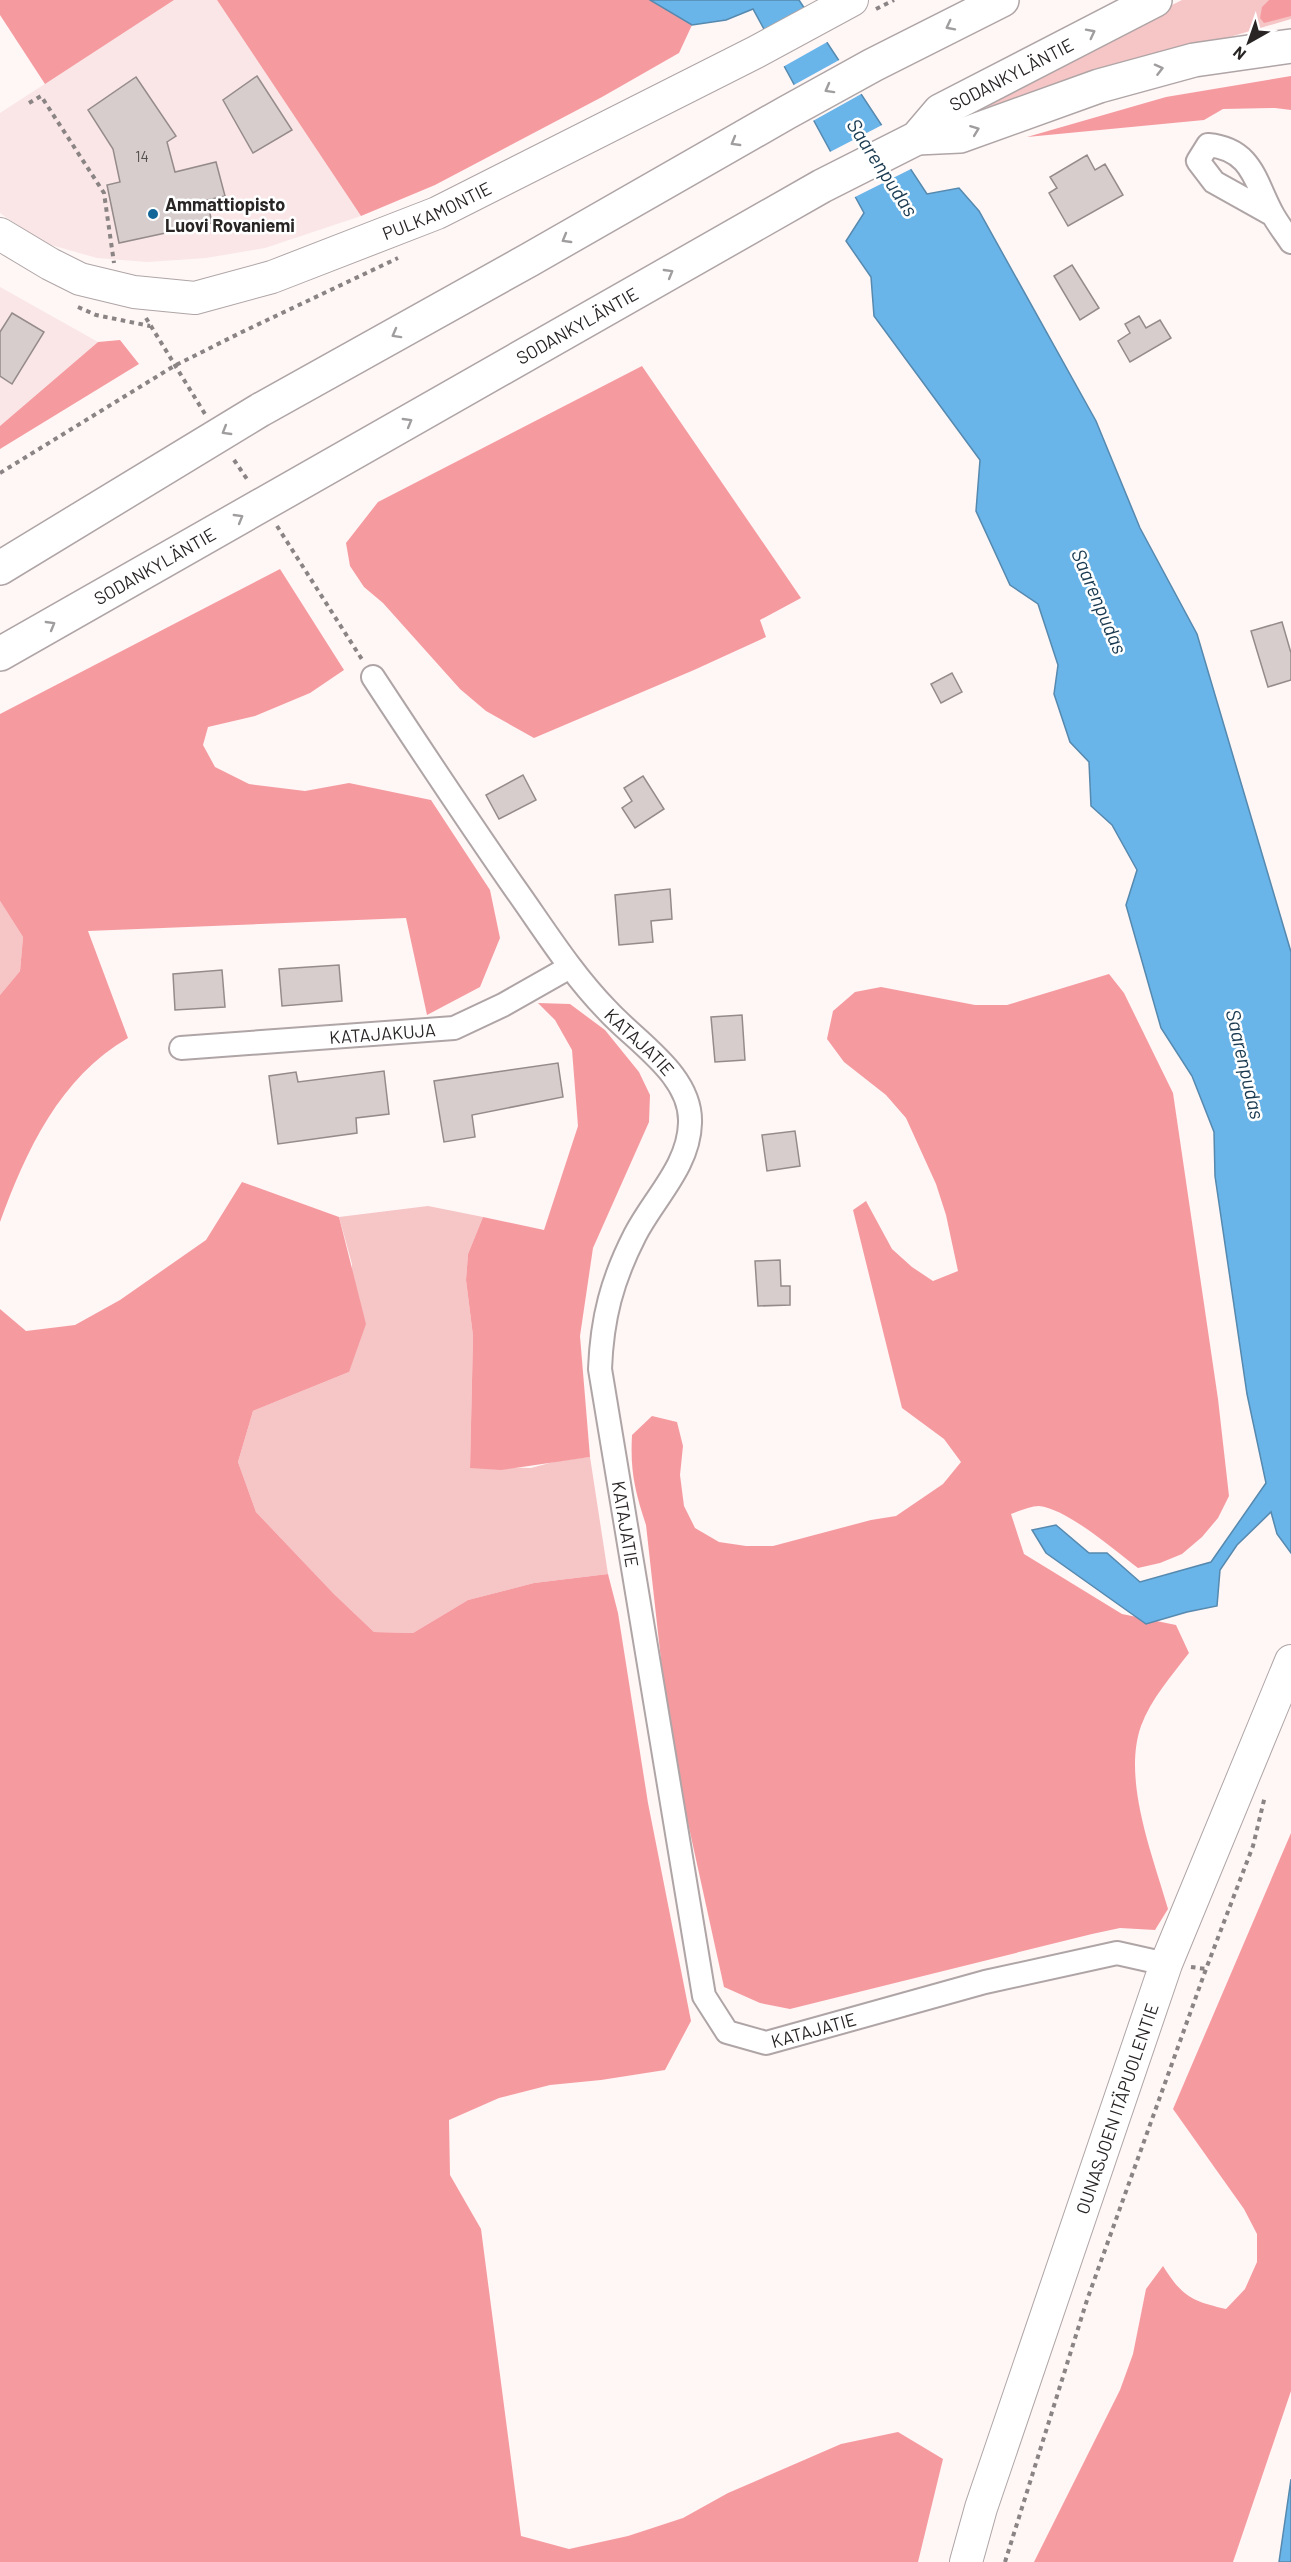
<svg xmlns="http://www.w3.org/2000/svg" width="1291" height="2562" font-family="Barlow,sans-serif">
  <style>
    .built { fill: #fae6e7 }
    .green { fill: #f6c5c6 }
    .forest { fill: #f59ba0 }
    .water { fill: #69b4e9; stroke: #5689ae; stroke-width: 1.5 }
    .pier { fill: #fff6f6 }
    .building { fill: #d7cdcd; stroke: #958b8b; stroke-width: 1.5 }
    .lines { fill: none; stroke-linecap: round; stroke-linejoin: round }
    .street-casing { stroke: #afa5a6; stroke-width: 26 }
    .secondary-casing { stroke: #afa5a6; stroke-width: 34 }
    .highway-casing { stroke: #afa5a6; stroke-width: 36 }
    .path { stroke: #8a8484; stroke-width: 4; stroke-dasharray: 4.5 4.5; stroke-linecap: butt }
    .street { stroke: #fff; stroke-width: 22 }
    .secondary { stroke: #fff; stroke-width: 32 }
    .highway { stroke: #fff; stroke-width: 33 }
    .oneway { stroke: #9f9d9d }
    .poi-dot { fill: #136798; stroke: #fff; stroke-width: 2 }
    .labels { text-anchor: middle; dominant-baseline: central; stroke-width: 5; stroke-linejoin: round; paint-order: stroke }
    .number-label { font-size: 15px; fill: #544f4f }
    .street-label { font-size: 18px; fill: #292525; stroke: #fff }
    .poi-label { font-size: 18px; font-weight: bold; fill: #292525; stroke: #fff; text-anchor: start }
    .water-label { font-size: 20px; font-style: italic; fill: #193a50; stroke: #fff }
  </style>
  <rect width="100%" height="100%" fill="#fff6f6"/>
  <path class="built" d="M174,0h43l144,216 -96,32 -59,10 -59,4 -50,-4 -53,-15 -44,-30v-100z
    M0,287l98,55 -98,84z"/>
  <path class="green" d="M1182,0h109v19l-102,30 -198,65 -8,-15z
    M0,901l23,36 -3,34 -20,24z
    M428,1206l55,11 -15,37 -2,26 7,56 -3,131 61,1 26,-7 33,-4 18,117 -74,9 -66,17 -55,33 -39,-1 -40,-38 -78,-82 -18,-50 15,-51 96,-39 3,-108 -13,-47z"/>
  <path class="forest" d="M0,0h174l-129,84 -45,-69z
    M217,0h433l42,25 -13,28 -77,44 -167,88 -74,31z
    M1269,0h22v16l-27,7 -4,-5 2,-11z
    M1291,76v34l-16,-2 -52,1 -19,11 -177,17 139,-40z
    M120,340l19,24 -139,85v-23l98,-84z
    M642,366l159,232 -41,22 6,17 -72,33 -160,68 -48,-27 -26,-22 -77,-86 -19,-16 -14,-21 -4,-23 32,-41z
    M280,569l64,101 -34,23 -55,23 -47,11 -5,18 12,22 34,17 56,7 44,-8 82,17 59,90 10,48 -20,49 -53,28 -21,-97 -318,13 40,107c-68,39 -102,113 -128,184v-227l20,-24 3,-34 -23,-36v-187z
    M1109,974l15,19 49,100 45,306 11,97 -11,22 -16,19 -20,17 -22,9 -22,5c-23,-17 -70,-59 -99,-62 -8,0 -20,5 -28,8l13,40 98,60 54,11 13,28c-17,22 -38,46 -48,73 -19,54 12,130 27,183l-13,21 -35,-2 -28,6 -302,75 -30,-6 -36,-16 -54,-246 -24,-216c-11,-34 -16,-54 -14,-90l20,-19 25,6 6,24 -3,29 4,31 11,22 24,14 27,4h27l98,-26 25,-4 47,-32 18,-22 -17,-23 -42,-31 -49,-198 13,-9 26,48 20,18 21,14 25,-10 -12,-56 -10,-31 -30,-66 -20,-23 -42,-33 -17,-23 6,-28 22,-19 26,-5 94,18h32z
    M538,1003l32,1 35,26 34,42 11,23 -1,27 -56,126 -13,88 10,121 -89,13 -31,-2 3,-132 -7,-56 2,-26 15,-37 61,13 34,-104 -6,-76 -17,-30z
    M242,1182l97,35 27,107 -17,48 -96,39 -15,51 18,50 78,82 40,38 39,1 55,-33 66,-17 74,-9 10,39 30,190 43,218 -26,49 -64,10 -51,5 -51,13 -50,22 1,55 31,54 40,307 48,13 59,-13 55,-18 45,-25 113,-49 57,-12 45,27 -25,103h-918v-1253l26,22 49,-6 45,-25 86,-60z
    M1291,1833v558l-58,171h-199l86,-172 13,-36 13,-65 17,-23c19,30 28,35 63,43l19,-20 12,-27v-28l-13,-25 -71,-100z"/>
  <path class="water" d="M650,0h149l128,194 32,-6 20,23 117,210 44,107 57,106 94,318v601l-14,-19 -6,-22 -34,33 -17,25 -3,36 -30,6 -41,12 -100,-71 -14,-23 24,-5 33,28h18l33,29 71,-20 55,-79 -19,-89 -32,-218 -1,-44 -22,-56 -31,-48 -35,-123 11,-35 -25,-45 -21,-19 -2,-44 -19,-20 -16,-48 4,-29 -20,-61 -28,-19 -34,-74 4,-51 -106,-144 -3,-39 -25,-36 18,-28 -111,-204 -27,11 -34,5z
    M1291,2479v83h-12z"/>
  <path class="pier" d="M808,9l21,32 -48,27 -18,-34z
    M841,59l22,34 -52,29 -19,-36z
    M884,124l29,44 -60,30 -25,-45z"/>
  <path class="building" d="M257,76l35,54 -39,23 -30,-53z
    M136,77l40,59 -9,6 8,30 41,-10 9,34 -18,4 5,23 -93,20 -12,-58 13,-3 -7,-33 -25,-39z
    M1087,155l8,15 10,-6 18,31 -55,31 -19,-33 8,-5 -7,-11z
    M1072,265l27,43 -19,12 -26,-44z
    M12,313l32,19 -32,52 -12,-8v-44z
    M1139,316l7,12 14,-8 11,18 -41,24 -12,-21 12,-8 -5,-9z
    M1282,622l9,31v27l-23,7 -17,-56z
    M952,673l10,19 -21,11 -10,-19z
    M523,775l13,25 -37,19 -13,-24z
    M643,776l21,33 -29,19 -13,-20 10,-7 -8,-13z
    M670,889l2,30 -21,2 2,21 -34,3 -4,-50z
    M339,965l3,36 -60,5 -3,-37z
    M222,970l3,37 -50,3 -2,-36z
    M742,1015l3,45 -30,2 -4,-45z
    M558,1063l5,34 -91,18 3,22 -31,5 -10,-61z
    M384,1071l5,43 -33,4 1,15 -79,11 -9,-68 27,-4 2,10z
    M795,1131l5,35 -33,5 -5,-36z
    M780,1260l1,26h9v19l-32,1 -3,-45z"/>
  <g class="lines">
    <g class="street-casing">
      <g id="street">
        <path d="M1273,215l-59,-33 -16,-21 10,-16c45,4 47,38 65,70 5,9 12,18 18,27"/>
        <path id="s1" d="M373,677c46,70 93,141 141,210 30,42 57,86 93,123 29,32 85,65 83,113 -1,43 -36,75 -55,112 -23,45 -33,83 -35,134l104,627 23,36 39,11 219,-61 132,-29 49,11"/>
        <path id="s2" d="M181,1048l273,-20 49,-23 67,-38"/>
      </g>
    </g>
    <g class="secondary-casing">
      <g id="secondary">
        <path id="s3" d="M0,234l50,30 30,15 54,13 61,6 77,-21 165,-64 319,-161 96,-52"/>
        <path id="s4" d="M966,2562l15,-54 185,-544 125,-303"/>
      </g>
    </g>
    <g class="highway-casing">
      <g id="highway">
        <path d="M917,138l43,-2 139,-50 95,-26 97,-14"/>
        <path d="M0,568l260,-158 269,-150 257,-147 87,-48 129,-65"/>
        <path id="s5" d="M0,654l822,-468 95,-48 23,-27 215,-111"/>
      </g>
    </g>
    <path class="path" d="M876,9l18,-9
      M29,103l12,-7 63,97 10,70
      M78,307l18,8 54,11
      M146,318l59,96
      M234,460l15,22
      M0,473l174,-107 68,-34 156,-74
      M277,526l86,135
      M1191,1967l15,2
      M1005,2562l82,-262 119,-331 47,-123 12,-50"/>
    <use href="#street" class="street"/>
    <use href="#secondary" class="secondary"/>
    <use href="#highway" class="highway"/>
  </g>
  <defs><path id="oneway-chevron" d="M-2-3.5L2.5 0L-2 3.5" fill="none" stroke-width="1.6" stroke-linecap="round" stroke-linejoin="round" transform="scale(1.5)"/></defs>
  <g class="oneway">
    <use href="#oneway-chevron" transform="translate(950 26) rotate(153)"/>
    <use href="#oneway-chevron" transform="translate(1091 33) rotate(-27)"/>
    <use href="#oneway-chevron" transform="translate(1159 69) rotate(-14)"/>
    <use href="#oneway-chevron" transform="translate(829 89) rotate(151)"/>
    <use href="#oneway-chevron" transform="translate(975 130) rotate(-21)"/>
    <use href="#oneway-chevron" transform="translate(735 142) rotate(150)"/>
    <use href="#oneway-chevron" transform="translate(566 239) rotate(150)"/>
    <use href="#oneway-chevron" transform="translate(669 273) rotate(-30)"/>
    <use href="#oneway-chevron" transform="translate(396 334) rotate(151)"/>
    <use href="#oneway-chevron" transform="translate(408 422) rotate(-30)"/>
    <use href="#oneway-chevron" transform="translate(226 431) rotate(149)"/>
    <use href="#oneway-chevron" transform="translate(239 518) rotate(-30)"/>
    <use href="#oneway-chevron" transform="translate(51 625) rotate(-30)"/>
  </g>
  <circle class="poi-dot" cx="153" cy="214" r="6"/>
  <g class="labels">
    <g class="number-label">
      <text x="142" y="156">14</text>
    </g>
    <g class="street-label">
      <text stroke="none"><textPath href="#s5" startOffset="1168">SODANKYLÄNTIE</textPath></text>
      <text stroke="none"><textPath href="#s3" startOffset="466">PULKAMONTIE</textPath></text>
      <text stroke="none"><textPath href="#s5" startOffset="664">SODANKYLÄNTIE</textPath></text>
      <text stroke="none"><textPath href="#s5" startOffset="178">SODANKYLÄNTIE</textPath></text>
      <text stroke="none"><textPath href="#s2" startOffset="202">KATAJAKUJA</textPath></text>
      <text stroke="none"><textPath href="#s1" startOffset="453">KATAJATIE</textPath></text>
      <text stroke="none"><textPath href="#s1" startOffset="975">KATAJATIE</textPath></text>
      <text stroke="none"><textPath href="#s1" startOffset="1586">KATAJATIE</textPath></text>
      <text stroke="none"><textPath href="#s4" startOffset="478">OUNASJOEN ITÄPUOLENTIE</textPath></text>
    </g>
    <g class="poi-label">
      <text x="165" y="204">Ammattiopisto<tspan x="165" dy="21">Luovi Rovaniemi</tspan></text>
    </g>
    <g class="water-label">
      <text transform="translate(883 167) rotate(57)">Saarenpudas</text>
      <text transform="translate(1100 601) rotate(67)">Saarenpudas</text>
      <text transform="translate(1246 1064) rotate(77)">Saarenpudas</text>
    </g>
  </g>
  <g transform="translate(1249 42) rotate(220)" stroke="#ffffff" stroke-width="4.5" paint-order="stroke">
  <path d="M0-4.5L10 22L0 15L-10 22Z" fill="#292525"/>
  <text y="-9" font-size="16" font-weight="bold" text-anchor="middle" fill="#292525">N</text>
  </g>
</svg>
